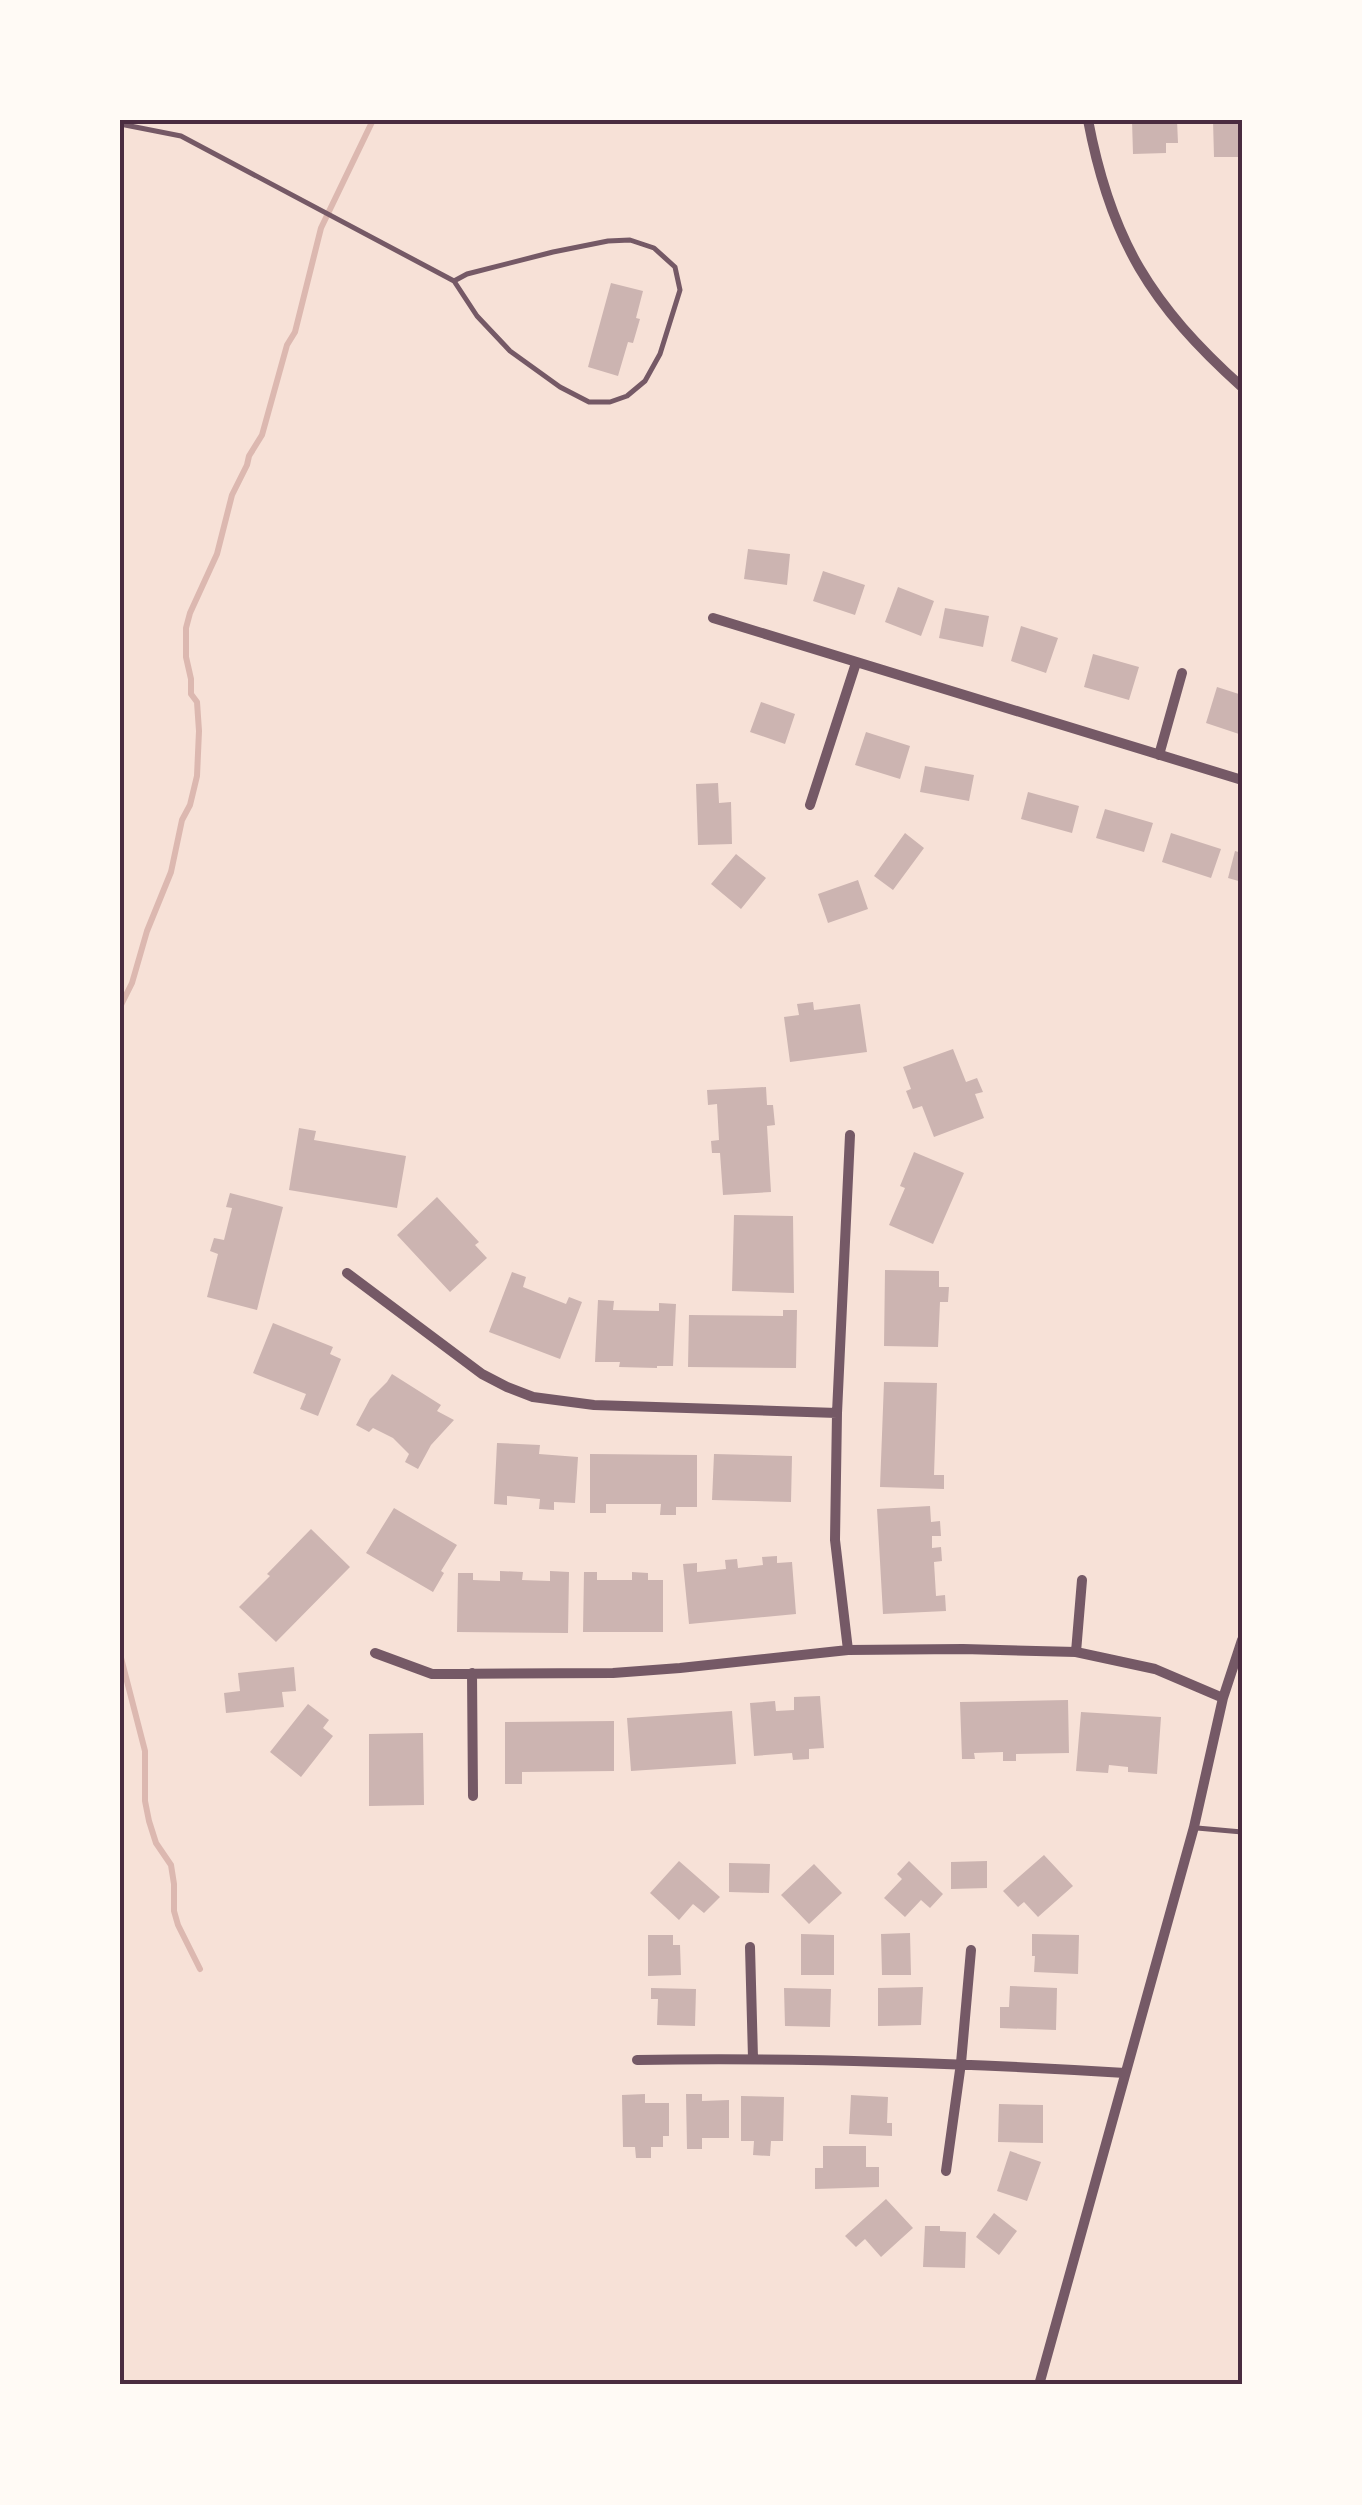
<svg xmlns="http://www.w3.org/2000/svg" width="1362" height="2505" font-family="'Noto Sans',sans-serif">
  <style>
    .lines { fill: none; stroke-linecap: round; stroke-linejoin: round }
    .stream { stroke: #dcb8b0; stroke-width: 6 }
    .building { fill: #ccb4b1 }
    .service { stroke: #755966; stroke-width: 5 }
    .minor { stroke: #755966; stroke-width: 10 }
    .neatline { fill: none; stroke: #4a2c40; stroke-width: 4 }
  </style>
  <rect width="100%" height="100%" fill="#f7e1d7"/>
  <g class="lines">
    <path class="stream" d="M120,1016l1,-11 11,-22 15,-52 24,-59 11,-52 8,-15 7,-29 2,-45 -2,-29 -6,-8v-15l-5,-22v-29l4,-15 27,-59 15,-59 15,-30 2,-9 13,-21 25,-90 8,-13 26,-104 52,-108
      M120,1654l25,97v50l4,20 7,22 15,22 3,19v27l4,14 22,44"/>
  </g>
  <path class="building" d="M1132,120h45l1,23h-12v10l-33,1z
    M1213,120h29v37h-28z
    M611,283l32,8 -7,27 4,1 -7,24 -5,-1 -10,34 -30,-9z
    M748,549l42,5 -3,31 -43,-6z
    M823,571l42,14 -10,30 -42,-14z
    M898,587l36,14 -13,35 -36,-14z
    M945,608l44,8 -6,31 -44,-9z
    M1021,626l37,12 -12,35 -35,-12z
    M1093,654l46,13 -10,33 -45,-13z
    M1217,687l25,8v40l-36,-12z
    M761,702l34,12 -10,30 -35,-12z
    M866,732l44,14 -10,33 -45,-14z
    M925,766l49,9 -5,26 -49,-9z
    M718,783l1,20 12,-1 1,42 -34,1 -2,-61z
    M1028,792l51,14 -7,27 -51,-14z
    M1105,809l48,14 -9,29 -48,-14z
    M905,833l19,15 -31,42 -19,-14z
    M1171,833l50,16 -10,29 -49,-16z
    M1235,851l7,2v29l-14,-4z
    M736,854l30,24 -25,31 -30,-25z
    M858,880l10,29 -40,14 -10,-29z
    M813,1002l1,8 46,-6 7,48 -77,10 -6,-45 15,-2 -2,-11z
    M953,1049l13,33 11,-4 6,14 -8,2 9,24 -50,19 -12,-31 -9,3 -7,-18 5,-2 -8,-22z
    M766,1087l1,18h6l2,20 -8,1 4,66 -48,3 -3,-42h-8l-1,-12 8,-1 -2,-36 -9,1 -1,-15z
    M299,1128l17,3 -2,9 92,16 -9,52 -108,-18z
    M914,1152l50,21 -31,71 -44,-19 16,-37 -5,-2z
    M230,1193l53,14 -26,103 -50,-13 11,-43 -8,-3 4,-13 10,2 8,-32 -6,-1z
    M437,1197l42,45 -4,3 12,13 -37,34 -53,-57z
    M734,1215l59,1 1,77 -62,-2z
    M885,1270l54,1v16h10l-1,15h-8l-2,45 -54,-1z
    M512,1272l14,5 -3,10 43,17 3,-7 13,5 -22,57 -71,-27z
    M598,1300l16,1 -1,9 46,1v-8l17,1 -3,62h-16v2l-38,-1 1,-5h-25z
    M783,1310h14l-1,58 -108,-1 1,-52 94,1z
    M273,1323l60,24 -3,7 11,5 -23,57 -18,-7 6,-15 -53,-21z
    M392,1374l49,31 -4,6 17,9 -23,25 -13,24 -13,-7 4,-8 -16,-16 -20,-10 -4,4 -13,-7 14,-26 17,-17z
    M884,1382l53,1 -3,92h10v14l-64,-2z
    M497,1443l43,2 -1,9 39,3 -3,46 -21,-1v8l-15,-1 1,-10 -33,-3v9l-13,-1z
    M590,1454l107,1v52h-21v8h-16l1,-11h-55v9h-16z
    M714,1454l78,2 -1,46 -79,-2z
    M930,1506l1,16 9,-1 1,15h-9v12l9,-1 1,14 -8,1 2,34 9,-1 1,16 -63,3 -6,-105z
    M394,1508l63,37 -16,26 3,2 -11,19 -67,-39z
    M311,1529l39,38 -74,75 -37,-35 31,-31 -3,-2z
    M777,1556v7l15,-1 4,52 -107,10 -6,-60 14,-1v9l29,-3 -1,-9 12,-1 1,9 25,-3 -1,-8z
    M500,1571l23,1 -1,8 28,1v-10l19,1 -1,61 -111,-1 1,-59h15v7l27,1z
    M584,1572h13v8h35v-8l16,1v7h15v52h-80z
    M294,1667l2,24 -14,1 2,15 -58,6 -2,-20 16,-2 -2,-18z
    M820,1696l4,52 -15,1v10l-16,1 -1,-7 -38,3 -4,-53 25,-2 1,10 18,-1v-13z
    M1068,1700l1,53 -53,1v7h-13v-9l-29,1 1,6h-13l-2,-57z
    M308,1704l21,16 -6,8 10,8 -32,41 -31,-25z
    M732,1711l4,53 -105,7 -4,-53z
    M1081,1712l80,5 -4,57 -29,-2v-5l-19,-2 -1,8 -32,-2z
    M614,1721v50l-92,1v12h-17v-62z
    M423,1733l1,72 -55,1v-72z
    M1044,1855l29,31 -35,31 -14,-15 -6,5 -15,-16z
    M679,1861l41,36 -16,16 -11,-9 -14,16 -29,-27z
    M909,1861l34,33 -13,14 -9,-8 -16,17 -21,-19 18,-19 -5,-5z
    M987,1861v27l-36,1v-27z
    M729,1863l41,1 -1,29 -40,-1z
    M814,1864l28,29 -33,31 -28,-29z
    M910,1933l1,42h-29l-1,-41z
    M801,1934l33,1v40h-33z
    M1032,1934l47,1 -1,39 -44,-2 1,-16h-3z
    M648,1935h25v10h7l1,30 -33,1z
    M1010,1986l47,2 -1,42 -56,-2v-21h9z
    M923,1987l-2,38 -43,1v-38z
    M651,1988l45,1 -1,37 -38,-1 1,-26h-7z
    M784,1988l47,1 -1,38 -45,-1z
    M645,2094v9h24v33h-6v11h-12v11h-15l-1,-11h-12l-1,-52z
    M686,2094h16v7l27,-1v38h-27v11h-15z
    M851,2095l37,2 -1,26h5v13l-43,-2z
    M741,2096l43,1 -1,44h-12l-1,15 -17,-1 1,-14h-13z
    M999,2104l44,1v38l-45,-1z
    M823,2146h43v21h13v20l-64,2v-21h8z
    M1010,2151l31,11 -14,39 -30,-10z
    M886,2199l27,29 -32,29 -16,-18 -9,8 -11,-11z
    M994,2213l23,18 -18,24 -23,-18z
    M925,2226h15v5l26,1 -1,36 -42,-1z"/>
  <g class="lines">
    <path class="service" d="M120,124l61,12 273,145 23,35 33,35 50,36 29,15h21l17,-6 18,-15 15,-27 20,-64 -5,-23 -21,-19 -24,-8 -22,1 -55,11 -86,22 -13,7
      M1197,1828l45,4"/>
    <path class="minor" d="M1088,120c23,121 63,185 154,267
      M713,618l529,162
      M1159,755l23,-82
      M810,805l46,-142
      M347,1273l135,101 25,13 26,10 61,8 243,8
      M848,1650l-13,-110 2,-127 13,-278
      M1076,1652l6,-72
      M375,1653l57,21 181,-1 67,-5 168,-18 115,-1 113,3 79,17 68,29
      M472,1673l1,123
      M750,1947l3,111
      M637,2060c163,-3 325,3 488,13
      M946,2171l15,-108 10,-113
      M1039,2385l155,-558 29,-129 19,-58"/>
  </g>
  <rect width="1362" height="2505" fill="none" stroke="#fffaf5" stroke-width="245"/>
  <rect x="122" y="122" width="1118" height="2260" class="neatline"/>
</svg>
